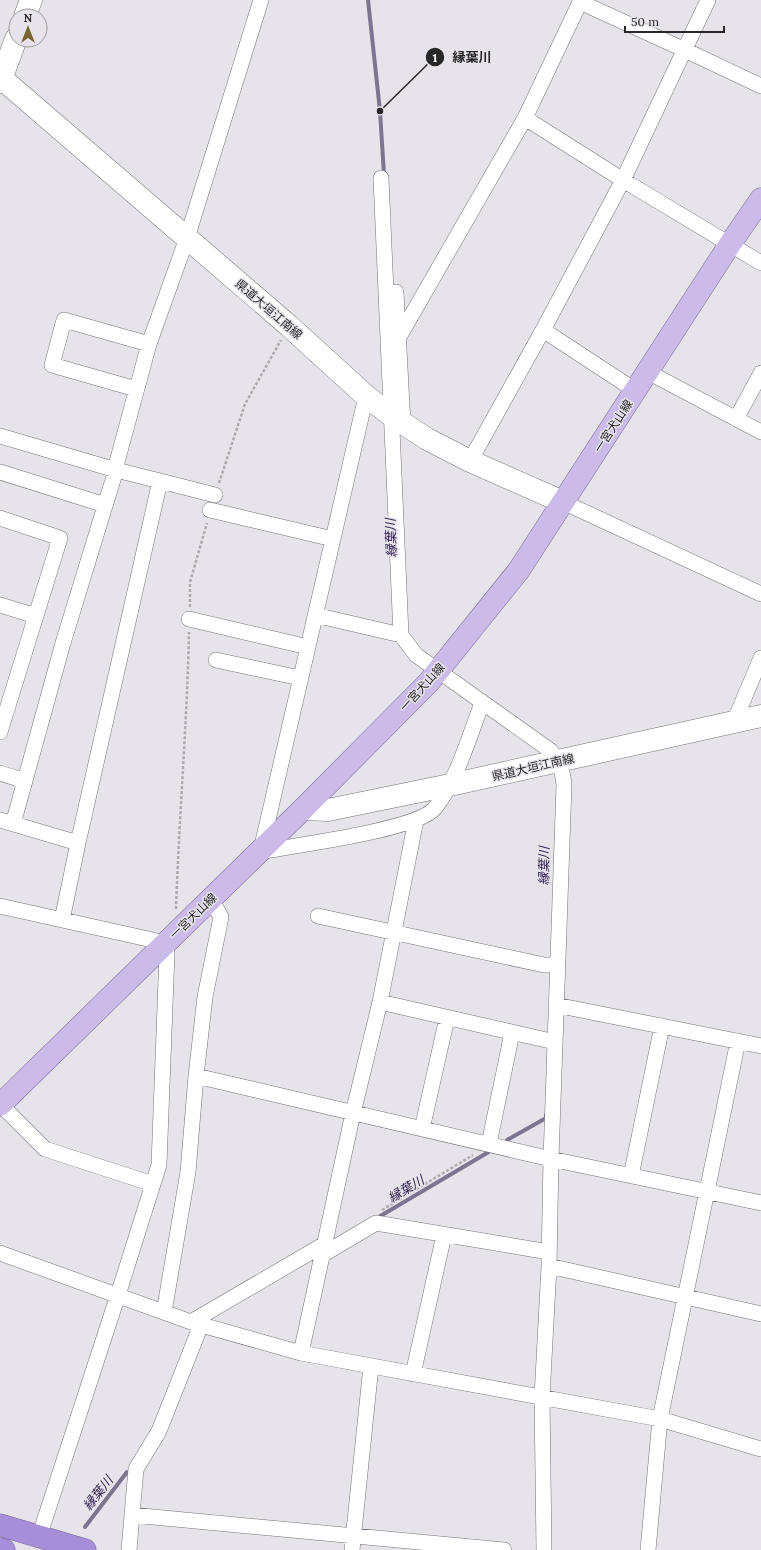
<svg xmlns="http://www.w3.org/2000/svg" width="761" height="1550" font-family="Lora,'Noto Sans JP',serif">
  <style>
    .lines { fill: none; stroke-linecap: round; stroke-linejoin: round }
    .stream { stroke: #7d7490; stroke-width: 4 }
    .street-casing { stroke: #757378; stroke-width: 16 }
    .secondary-casing { stroke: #757378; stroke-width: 23 }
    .primary-casing { stroke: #7a6a9a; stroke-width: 23 }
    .highway-casing { stroke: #7a6a9a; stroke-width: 23 }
    .path { stroke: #acaaaf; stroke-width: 2.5; stroke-dasharray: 3 2; stroke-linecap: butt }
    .street { stroke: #fff; stroke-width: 15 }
    .secondary { stroke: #fff; stroke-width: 22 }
    .primary { stroke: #cabbe8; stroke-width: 22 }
    .highway { stroke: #a78ed8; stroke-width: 22 }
    .labels { text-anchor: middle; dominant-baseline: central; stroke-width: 3; stroke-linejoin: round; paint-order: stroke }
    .street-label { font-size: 12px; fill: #272628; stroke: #e6e4ea }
    .water-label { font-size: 13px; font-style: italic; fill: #342151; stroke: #e6e4ea }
    .leader { fill: none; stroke: #272628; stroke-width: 1.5 }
    .callout-dot { fill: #272628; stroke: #e6e4ea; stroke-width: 1.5 }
    .mark-label { font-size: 12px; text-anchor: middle; font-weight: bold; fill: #fff }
    .callout-label { font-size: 13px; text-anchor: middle; font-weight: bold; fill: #272628; stroke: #e6e4ea; stroke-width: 3; stroke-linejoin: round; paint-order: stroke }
  </style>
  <rect width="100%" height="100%" fill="#e6e4ea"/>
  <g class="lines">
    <path class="stream" d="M368,0l12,111 4,64
      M507,1140l39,-22v-3
      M377,1218l115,-68
      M85,1527l42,-55"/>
    <g class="street-casing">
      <path id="street" d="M580,2l105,48 76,36
        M525,118l98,62 138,83
        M381,178l20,457 15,20 135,96c8,12 12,20 13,34l-13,374 -2,107 -7,131 2,153
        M396,292l7,133
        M543,330l93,61
        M388,337h11l126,-219 56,-118
        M648,372l113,60
        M136,389l-84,-24 12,-45 85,24
        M736,419l25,-46
        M0,436l116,34 44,11 -82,362
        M470,461l73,-131 80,-150 85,-180
        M0,472l105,33
        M160,481l55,14
        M563,502l198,92
        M210,510l123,29
        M0,518l60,20 -60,194
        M0,605l36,11
        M315,615l86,20
        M189,619l119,28
        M216,660l84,18
        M734,722l27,-64
        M0,773l25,8
        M0,820l78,23 -16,77
        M13,824l50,-181 53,-173 1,-8 32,-118 38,-106 74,-238
        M261,850l105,-454
        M259,852c32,-6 159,-22 176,-44 21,-26 35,-73 47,-105
        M0,906l166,37 1,10 -8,212 -41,130 -79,242
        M318,916l226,49h14
        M380,1002l175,40
        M556,1005l205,41
        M196,1076l355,83 210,44
        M0,1104l45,45 108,35
        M422,1129l25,-111
        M489,1144l23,-111
        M631,1176l31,-150
        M0,1253l191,69 110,31 359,66 101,30
        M322,1255l54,-32 173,29
        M549,1266l212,48
        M164,1312l24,-140 8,-96 9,-79 16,-80 -10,-18
        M191,1322l132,-77
        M301,1353l52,-240 27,-111 36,-182
        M413,1374l31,-139
        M132,1515l372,35
        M129,1550l7,-81 23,-38 42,-106
        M352,1550l19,-184
        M648,1550l12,-131 78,-378"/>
    </g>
    <g class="secondary-casing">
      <path id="secondary" d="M25,16l6,-16
        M0,77l288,248 78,71 26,20 35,23 43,22 93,41
        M0,82l16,-43
        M303,809l25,1 122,-25 311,-69"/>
    </g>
    <g class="primary-casing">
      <path id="primary" d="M0,1105l303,-296 126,-127 90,-112 211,-326 31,-45"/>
    </g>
    <g class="highway-casing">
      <path id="highway" d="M0,1525l85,25
        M0,1549l4,1"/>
    </g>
    <path class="path" d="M219,483l26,-79 36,-64
      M190,607v-25l17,-59
      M176,909c3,-92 11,-184 13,-277
      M382,1210l91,-55"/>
    <use href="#street" class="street"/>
    <use href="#secondary" class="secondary"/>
    <use href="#primary" class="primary"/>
    <use href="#highway" class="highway"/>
  </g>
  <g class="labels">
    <g class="street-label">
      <text transform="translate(269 309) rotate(41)">県道大垣江南線</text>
      <text transform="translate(613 426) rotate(-57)">一宮犬山線</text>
      <text transform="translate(422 687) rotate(-48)">一宮犬山線</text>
      <text transform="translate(533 767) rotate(-13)">県道大垣江南線</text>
      <text transform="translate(193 916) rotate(-44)">一宮犬山線</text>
    </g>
    <g class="water-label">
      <text transform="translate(391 538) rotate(-92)">縁葉川</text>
      <text transform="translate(544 866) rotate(-89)">縁葉川</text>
      <text transform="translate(406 1189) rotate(-31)">縁葉川</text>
      <text transform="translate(98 1493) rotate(-52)">縁葉川</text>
    </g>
  </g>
  <path class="leader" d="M380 111L435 57"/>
  <g class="callout-dot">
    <circle cx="380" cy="111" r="4"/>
    <circle cx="435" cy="57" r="10"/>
  </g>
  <g class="mark-label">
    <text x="435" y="62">1</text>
  </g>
  <g class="callout-label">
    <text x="472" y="62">縁葉川</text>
  </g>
  <g transform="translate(28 28)"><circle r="19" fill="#e6e4ea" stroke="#9a989c"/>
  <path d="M0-3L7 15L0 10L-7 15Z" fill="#766432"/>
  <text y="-6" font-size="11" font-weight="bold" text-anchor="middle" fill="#272628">N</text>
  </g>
  <path d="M625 26v6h99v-6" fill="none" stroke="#272628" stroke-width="2"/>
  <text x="631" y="26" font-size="12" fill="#272628" stroke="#e6e4ea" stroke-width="3" paint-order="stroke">50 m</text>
</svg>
